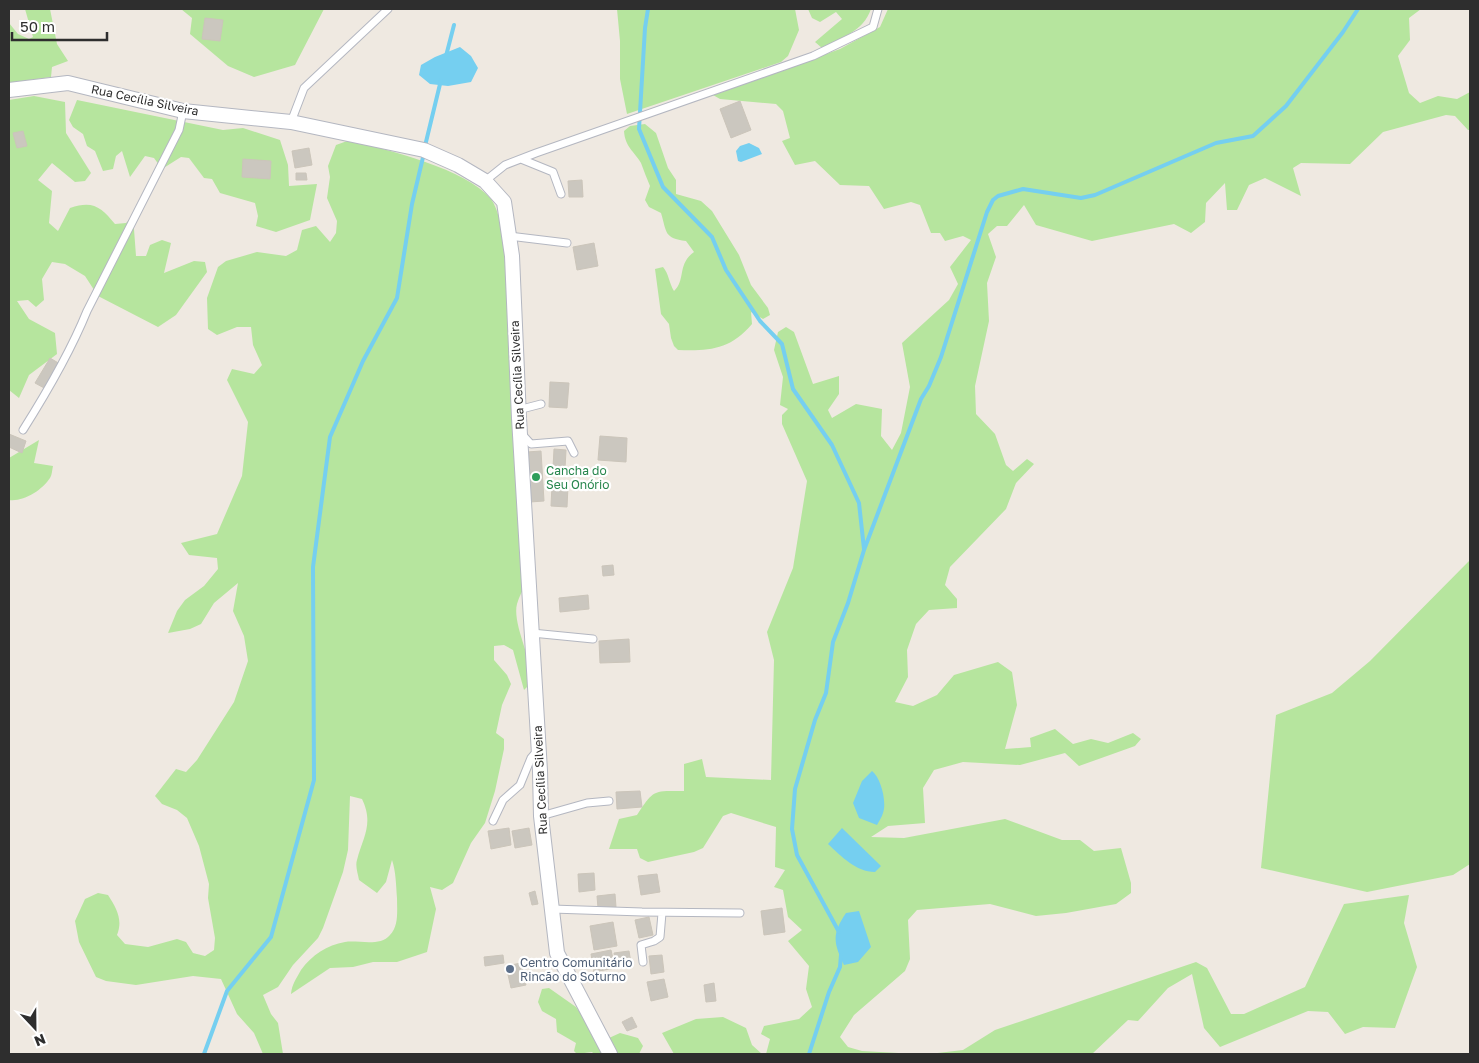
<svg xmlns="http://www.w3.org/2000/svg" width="1479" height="1063" font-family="'Golos Text',sans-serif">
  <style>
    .green { fill: #b6e59e }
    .water { fill: #75cff0 }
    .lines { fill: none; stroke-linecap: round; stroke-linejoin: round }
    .stream { stroke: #75cff0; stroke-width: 4 }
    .building { fill: #cbc7bf; stroke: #cbc5ba }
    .lane-casing { stroke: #b4b7c1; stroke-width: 9 }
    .street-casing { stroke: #b4b7c1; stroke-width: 16 }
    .lane { stroke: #fff; stroke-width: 7 }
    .street { stroke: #fff; stroke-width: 14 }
    .leisure-dot { fill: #2e9e5b; stroke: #fff; stroke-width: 2 }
    .service-dot { fill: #5c6f8a; stroke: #fff; stroke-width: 2 }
    .labels { text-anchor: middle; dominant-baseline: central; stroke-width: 4.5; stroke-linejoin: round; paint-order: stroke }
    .street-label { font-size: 12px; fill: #2e2e2e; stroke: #fff }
    .leisure-label { font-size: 12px; fill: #27864d; stroke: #fff; text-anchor: start }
    .service-label { font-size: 12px; fill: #4e5e75; stroke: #fff; text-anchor: start }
  </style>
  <rect width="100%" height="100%" fill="#efe9e1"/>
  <path class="green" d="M25,9h25l7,35 11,17 -16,6 -1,10 -42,6v-60l9,11 11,5 4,-2z
    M181,9h143l-29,56 -41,12 -26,-11 -38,-32 2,-16z
    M617,9h178l4,21 -11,26 -7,6 -154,52 -7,-35v-38z
    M808,9h63c-8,23 -29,28 -49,39l-7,-6 27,-23 -6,-7 -16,10 -8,-4z
    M888,9h533l-12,9 1,22 -12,16 11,37 11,10 18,-7 19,3 13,-7v38h-2l-13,-14 -9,-1 -63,17 -33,32 -49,-1 -8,5 8,28 -36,-18 -16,7 -12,25h-10l-2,-27 -19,20 -1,19 -14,11 -17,-9 -82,17 -56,-16 -12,-20 -17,21h-10l-9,8 8,23 -9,26 2,38 -14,65 1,28 19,20 11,31 7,6 14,-12 7,5 -18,19 -10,26 -56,58 -5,18 12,14v9l-28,2 -13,14 -9,26 1,27 -13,25 18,4 24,-11 17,-20 44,-13 14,10 5,33 -12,44 26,-2 -1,-9 25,-9 18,15 18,-5 17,4 25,-10 8,6 -6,7 -56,20 -14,-13 -45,12 -57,-3 -29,8 -11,18 2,35 -37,3 -17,11 33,1 101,-19 57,21h18l14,11 27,-3 10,35v10l-15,11 -50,9 -30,3 -46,-12 -73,6 -9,10 2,39 -5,12 -51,44 -14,22 8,10 14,4 55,3h-151l4,-15 -9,-5 3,-8 35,-7 13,-12 -6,-18 3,-23 -21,-25 14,-11 -14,-13 -5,-27 -9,-3 11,-17 -10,-3 1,-40 -45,-14 -8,3 -20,32 -9,4 -46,10 -8,-4 -3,-9h-28l10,-30 18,-4c17,-26 16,-24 47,-24v-27l18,-5 4,18 65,3 3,-120 -7,-28 26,-64 14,-87 -25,-57v-9l6,-6 -8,-4 3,-28 -9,-27 4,-18 8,-5 8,5 19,52 26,-8v18l-11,16 4,8 24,-14 26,5 -1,27 11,14 9,-17 9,-46 -8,-44 47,-43 9,-16 -8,-17 21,-27 -8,-4 -18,5 -5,-8h-9l-11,-28 -9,-3 -27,7 -15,-23 -29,-1 -25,-24 -20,4 -13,-24 8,-3 -7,-27 -7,-7 -56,-5 -7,-4 127,-46 40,-22z
    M34,96l31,6 1,31 25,40 -6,8 -10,1 -23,-19 -14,17 14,11 -3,32 9,8 12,-23c23,-8 31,-1 45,16l11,-1 7,-7 3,40h10l4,-11 12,-5 9,3 -7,30 30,-12 11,1 2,10 -31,43 -18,12 -60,-31 -13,-20 -20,-12 -13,-2 -10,17 2,21 -8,7 -8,-7 -11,1 12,18 26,14 2,21 -28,21 -10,23 -10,-8v-290z
    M77,100l146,30 20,-2 37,12 8,25 1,21 28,-2 -7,36 -34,12 -20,-6 2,-10 -3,-13 -35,-10 -8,-14 -8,-1 -15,-20 -8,-1 -19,12 -8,-11 -9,-2 -15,21 -8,-26 -6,5 -3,13 -10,2 -8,-20 -8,-5 -4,-12 -10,-7 -4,-7z
    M645,124l11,9 12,35 8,12v14l25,7 11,10 27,44 12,30 17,23 2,7 -7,4 -12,-7 1,12c-22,26 -43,27 -74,26l-4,-4 -3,-8 -2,-14 -8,-10 -6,-45 8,-2c6,7 6,16 11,24 12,-11 3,-27 20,-39l-8,-11c-22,-3 -19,-8 -25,-28l-12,-6 -4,-7 5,-14c-3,-7 -6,-15 -9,-23 -7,-12 -16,-16 -17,-32l6,-5z
    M350,140c39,11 115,28 141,59 6,8 9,23 12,33l24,350c-4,7 -8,15 -10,22 -5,19 15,55 15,78l-8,8 -11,-40 -9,-5 -10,1v14l13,15 4,9 -9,21 -6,28 8,6v10l-9,42 -10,32 -14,20 -18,40 -11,7 -12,-3 6,22 -9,43 -30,10h-24l-20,5 -23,1 -39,26c1,-10 5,-15 10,-24 11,-15 26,-25 44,-28 14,-2 35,5 45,-7 9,-9 7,-25 7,-37 -1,-13 -1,-26 -5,-38l-6,22 -9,11 -18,-13c-1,-6 -4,-14 -2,-20 6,-23 17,-36 5,-61l-12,-3 -2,54 -5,22 -20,56 -5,10 -25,27 -15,22 -15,8 8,19 7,9 5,31h-20l-9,-21 -17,-19 -16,-35 -28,-3 -57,9 -30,-4 -10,-4 -17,-35 -4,-21 10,-22 13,-6 10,2c9,14 15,25 9,40l8,9 23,3 29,-8 9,3 7,11 12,3 9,-6 1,-12 -7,-40 1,-14 -10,-38 -12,-28 -10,-8 -15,-6 -7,-8 21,-27 10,3 11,-12 37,-58 14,-41 -4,-25 -11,-25 5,-28 -24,20 -13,21 -11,5 -22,4 9,-22 8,-11 19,-14 14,-17 -1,-11 -28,-3 -8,-12 36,-9 25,-58 6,-54 -21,-42 5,-11 22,5 8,-9 -9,-20 -2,-18h-14l-20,8 -9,-6 -1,-31 11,-31 8,-6 31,-9 29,4 11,-6 5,-20 14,-4 14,16 6,-9 1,-12 -10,-23 3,-21 -2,-11 8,-21z
    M39,440l-5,23 19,3c-1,4 -1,9 -3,12 -8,12 -26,24 -41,22v-42z
    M1470,560v304l-17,11 -86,17 -106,-24 15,-153 56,-22 38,-32z
    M1409,895l-5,28 13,44 -22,61 -32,-1 -18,7 -17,-22 -20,-1 -88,36 -16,-19 -12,-54 -24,14 -30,33 -10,-1 -36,34h-163l34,-4 32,-20 201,-68 11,6 24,46h13l61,-27 39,-83z
    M549,988l27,19 23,33 7,14h-12l-2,-2 -15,2 -3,-3 2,-8 -19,-11 -1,-13 -14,-8 -4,-9 4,-13z
    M723,1017l23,11 6,17 10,9h-88l-12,-21 34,-14z
    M620,1033l18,5 5,8 -4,8h-22l-8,-16z"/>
  <path class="water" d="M460,47l11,9 7,12 -7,14 -23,4 -18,-2 -11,-9 2,-10 14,-8z
    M749,143l10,5 3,6 -21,8 -3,-1 -2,-10 4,-5z
    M872,771c9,7 15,31 11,42 -1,4 -4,8 -6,12l-18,-7 -6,-15 9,-22z
    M842,828l39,38 -6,6c-19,0 -34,-16 -47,-28z
    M859,911l12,36 -13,15 -14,3c-11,-23 -12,-31 2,-52z"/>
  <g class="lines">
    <path class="stream" d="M648,9l-3,19 -6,101 24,58 49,50 14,33 34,51 22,23 11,45 39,56 27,58 5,46
      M446,56l8,-31
      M425,146l16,-66
      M839,932l-42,-77 -5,-26 3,-40 20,-69 11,-27 7,-51 15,-39 16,-53 57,-151 8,-13 12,-29 46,-145 6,-12 5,-4 25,-7 58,9 14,-3 121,-52 37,-7 33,-30 57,-74 15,-23
      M204,1054l23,-63 44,-54 43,-157 -1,-213 17,-130 33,-76 34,-63 15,-94 12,-51
      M809,1054l20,-62 11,-25 1,-12"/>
  </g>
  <path class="building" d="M205,18l18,2 -3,21 -18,-2z
    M740,101l11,29 -20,8 -11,-29z
    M23,131l4,15 -10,2 -4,-15z
    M309,148l3,17 -17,3 -3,-17z
    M243,159l28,2 -1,18 -28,-2z
    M296,173h10l1,7h-11z
    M582,180l1,17h-14l-1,-16z
    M594,243l4,23 -21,4 -4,-23z
    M50,358l10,6 -14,25 -11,-6z
    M550,382l19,1 -2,25 -18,-1z
    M9,434l17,7 -4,12 -13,-6z
    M600,436l27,2 -1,24 -28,-2z
    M554,449l12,1 -1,19 -12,-1z
    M541,451l3,50 -14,1 -3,-50z
    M552,485l16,1 -1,21 -16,-1z
    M613,565l1,10 -11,1 -1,-10z
    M588,595l1,14 -29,3 -1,-14z
    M629,639l1,23 -30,1 -1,-22z
    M640,791l2,16 -25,2 -1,-17z
    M509,828l2,17 -20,4 -3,-18z
    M529,828l3,17 -17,3 -3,-17z
    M594,873l1,17 -16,2 -1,-18z
    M657,874l3,18 -19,3 -3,-19z
    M535,891l3,13 -6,1 -3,-12z
    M615,894l1,13 -18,1 -1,-12z
    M782,908l3,24 -21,3 -3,-24z
    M649,917l4,18 -14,3 -4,-18z
    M613,922l4,24 -23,4 -4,-24z
    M611,950l4,18 -21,4 -3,-18z
    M629,951l2,12 -15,3 -2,-13z
    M503,955l1,8 -19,3 -1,-9z
    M662,955l2,17 -13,2 -2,-18z
    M521,963l5,22 -15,3 -5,-22z
    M664,979l4,18 -17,4 -4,-19z
    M714,983l2,18 -10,1 -2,-17z
    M632,1017l5,10 -10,4 -5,-9z"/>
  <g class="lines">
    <g class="lane-casing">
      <path id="lane" d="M291,122l13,-34 84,-79
        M521,159l32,13 8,22
        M485,181l20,-16 31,-12 277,-97 60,-29 5,-18
        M509,236l58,7
        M518,410l23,-6
        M23,430c24,-38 47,-77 64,-119l92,-181 4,-19
        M521,433l10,11 37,-3 6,12
        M532,633l61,6
        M541,816l46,-13 22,-2
        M493,821l10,-21 17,-15 11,-27 6,-7
        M552,909l90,3 98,1
        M643,962l-2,-17 13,-4 6,-4 2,-24"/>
    </g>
    <g class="street-casing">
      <path id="street" d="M9,90l59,-7 115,28 108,11 133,28 34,15 27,16 19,21 8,54 7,162 21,353 1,45 16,137 53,101"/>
    </g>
    <use href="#lane" class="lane"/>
    <use href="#street" class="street"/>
  </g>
  <circle class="leisure-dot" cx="536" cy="477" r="5"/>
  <circle class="service-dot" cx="510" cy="969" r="5"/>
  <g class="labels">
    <g class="street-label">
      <text transform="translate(145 100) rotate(12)">Rua Cecília Silveira</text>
      <text transform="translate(517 375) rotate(-93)">Rua Cecília Silveira</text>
      <text transform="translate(540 780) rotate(-93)">Rua Cecília Silveira</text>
    </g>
    <g class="leisure-label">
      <text x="546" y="470">Cancha do<tspan x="546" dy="14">Seu Onório</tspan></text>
    </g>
    <g class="service-label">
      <text x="520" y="962">Centro Comunitário<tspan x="520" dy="14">Rincão do Soturno</tspan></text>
    </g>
  </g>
  <rect width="1479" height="1063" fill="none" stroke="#2e2e2e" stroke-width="20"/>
  <g transform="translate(35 1028) rotate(158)" stroke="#ffffff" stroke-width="4" paint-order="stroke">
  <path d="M0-4L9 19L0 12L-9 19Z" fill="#2e2e2e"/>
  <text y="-8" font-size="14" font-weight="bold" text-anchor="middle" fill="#2e2e2e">N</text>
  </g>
  <path d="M12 32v8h95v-8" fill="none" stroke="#2e2e2e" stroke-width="2.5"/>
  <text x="20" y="32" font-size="15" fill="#2e2e2e" stroke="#ffffff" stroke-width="4" paint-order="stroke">50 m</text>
</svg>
